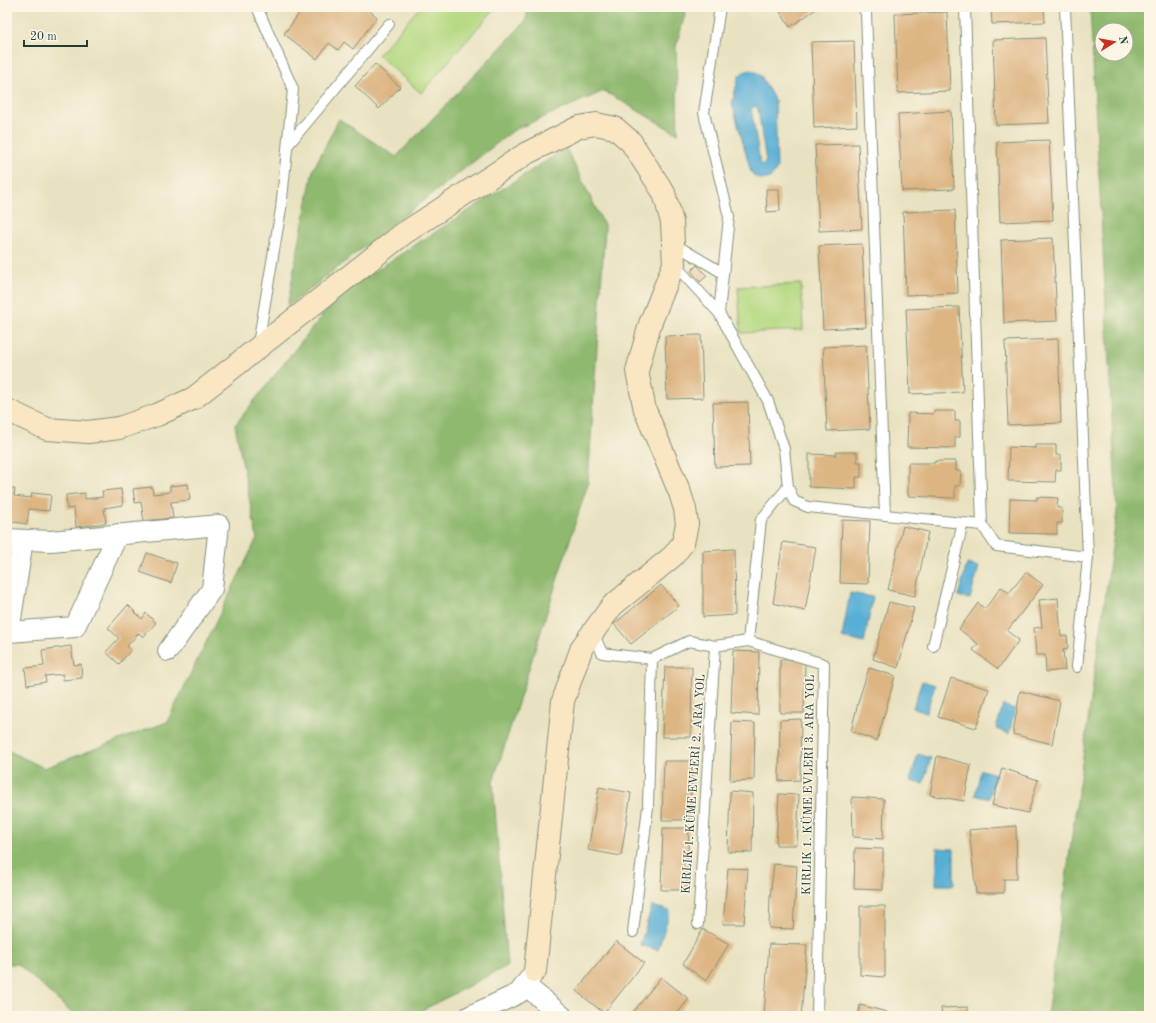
<svg xmlns="http://www.w3.org/2000/svg" width="1156" height="1023" font-family="'Old Standard TT',serif">
  <style>
    .green { fill: #b5d982; stroke: #6a8b5b }
    .forest { fill: #90b970; stroke: #587b52; fill-rule: evenodd }
    .water { fill: #59afd6; stroke: #3c7685; fill-rule: evenodd }
    .building { fill: #ddb583 }
    .lines { fill: none; stroke-linecap: round; stroke-linejoin: round }
    .lane-casing { stroke: #84907a; stroke-width: 12 }
    .street-casing { stroke: #84907a; stroke-width: 22 }
    .secondary-casing { stroke: #84907a; stroke-width: 24 }
    .lane { stroke: #fff; stroke-width: 10 }
    .street { stroke: #fff; stroke-width: 20 }
    .secondary { stroke: #fbe6c3; stroke-width: 22 }
    .labels { text-anchor: middle; dominant-baseline: central; stroke-width: 3; stroke-linejoin: round; paint-order: stroke }
    .street-label { font-size: 12px; fill: #1f3d34; stroke: #fcf5e5 }
  </style>
  <rect width="100%" height="100%" fill="#fcf5e5"/>
  <filter id="ink" filterUnits="userSpaceOnUse"><feTurbulence type="fractalNoise" baseFrequency=".025" numOctaves="2"/><feDisplacementMap in="SourceGraphic" scale="8" xChannelSelector="R" yChannelSelector="G"/><feConvolveMatrix kernelMatrix="1 2 1 2 8 2 1 2 1" color-interpolation-filters="sRGB"/></filter>
  <filter id="wash" filterUnits="userSpaceOnUse"><feTurbulence type="fractalNoise" baseFrequency=".012" numOctaves="4" result="noise"/><feDisplacementMap in="SourceGraphic" scale="16" xChannelSelector="R" yChannelSelector="G"/><feGaussianBlur stdDeviation="0.9" result="paint"/><feColorMatrix in="noise" values="0 0 0 0 0 0 0 0 0 0 0 0 0 0 0 0 0 1.4 0 .05"/><feComposite in="paint" operator="in"/></filter>
  <g filter="url(#wash)">
    <rect width="100%" height="100%" fill="#e9e2c1"/>
    <path class="green" d="M420,7h76l-75,86 -43,-38z
      M801,284l2,46 -62,3 -3,-46z"/>
    <path class="forest" d="M529,7h158l-11,40 2,87 -74,-43 -90,39 -227,177 26,-137 26,-51 57,38 129,-135z
      M1090,7h59v1009h-102l70,-504zM1102,30h24v24h-24z
      M566,148l39,79 -17,256 -95,299 14,184 -96,50h-336l-57,-52h-11v-214l37,18 123,-46 90,-184 -22,-113 104,-131z"/>
    <path class="water" d="M750,70l8,3 3,3 14,25 2,66c-3,14 -18,17 -26,5l-19,-69 7,-27 3,-3zM755,106l3,3 8,53 -4,3 -2,-3 -9,-53z
      M967,564l12,3 -9,32 -12,-3z
      M850,593l23,4 -9,46 -22,-6z
      M922,681l13,4 -9,28 -13,-5z
      M1003,705l12,4 -6,25 -13,-5z
      M918,754l13,4 -8,26 -13,-3z
      M981,770l15,4 -7,25 -14,-4z
      M937,848l17,1v36h-18z
      M652,906l18,5 -12,39 -18,-5z"/>
    <g id="blocks">
      <path class="building" d="M304,7h61l12,10 -24,32 -9,-7 -6,8 -9,-7 -12,16 -33,-25z
        M777,7h42l-29,20z
        M991,7h53l1,15 -53,2z
        M947,12l3,79 -52,2 -3,-79z
        M1045,38l4,85 -53,2 -3,-85z
        M854,41l3,85 -43,2 -3,-86z
        M375,64l25,23 -21,22 -24,-23z
        M951,111l3,78 -52,2 -4,-77z
        M1049,140l4,80 -53,2 -3,-80z
        M858,144l4,85 -43,2 -4,-86z
        M766,189h13l1,22 -13,1z
        M955,210l3,83 -52,2 -3,-83z
        M1053,238l4,83 -53,2 -3,-83z
        M862,244l4,83 -43,2 -4,-83z
        M697,265l10,11 -7,6 -9,-11z
        M959,307l4,85 -53,2 -4,-85z
        M701,335l2,63 -36,1 -2,-63z
        M1058,339l3,84 -53,2 -3,-84z
        M866,345l4,84 -43,2 -4,-84z
        M748,402l2,64 -35,1 -2,-64z
        M934,411h21v10h5v16h-5v11l-48,-1 1,-34 26,1z
        M1035,445h21v10h5v15h-5l-1,12 -47,-1 1,-34 26,1z
        M836,452h21v10h4v15h-5v12l-47,-2v-33l27,1z
        M935,461h21v10h5l-1,15h-5v12l-47,-2v-33h27z
        M188,484l2,16 -19,2 2,16 -29,3 -3,-19 -6,1 -2,-14 19,-2 1,7 17,-2v-6z
        M7,488l8,1 -1,7 17,2 1,-5 19,2 -2,16 -20,-2 -2,15 -20,-3z
        M121,489l2,16 -19,3 2,15 -30,4 -2,-19 -7,1 -1,-14 19,-2v6l18,-2 -1,-6z
        M1037,497l21,1 -1,10h5v15h-5v11l-48,-1 1,-34 27,1z
        M842,520l28,1 -2,63 -28,-1z
        M903,526l25,6 -13,64 -27,-6z
        M783,542l33,5 -11,64 -32,-8z
        M734,549l1,66 -32,2v-66z
        M147,553l30,10 -6,20 -31,-11z
        M1026,572l17,13 -36,46 12,9 -21,29 -25,-19 5,-6 -19,-15 19,-26 7,6 16,-22 8,6z
        M661,585l18,21 -48,38 -17,-20z
        M1058,598l3,38h6l1,13 -5,1 2,20 -19,2 -1,-17h-9l-2,-27 8,-1 -3,-27z
        M889,602l25,6 -16,60 -25,-9z
        M128,605l14,14 4,-6 10,10 -13,14 -4,-4 -12,13 4,4 -12,14 -13,-12 13,-14 -11,-10z
        M71,646l3,19 7,-1 1,14 -19,2v-6l-18,2 1,6 -19,3 -2,-17 19,-2 -2,-16z
        M733,651l26,1 -1,63 -27,-2z
        M780,660h25l-1,53h-24z
        M665,667h27l-1,70h-29z
        M869,668l26,8 -18,65 -26,-10 8,-32z
        M951,678l38,11 -13,39 -38,-11z
        M1020,691l40,10 -8,43 -39,-10z
        M801,719l-1,61 -21,1 1,-61z
        M732,722l23,1 -1,57 -24,1z
        M937,756l34,9 -7,36 -34,-6z
        M664,761h28l-2,59h-28z
        M1002,768l36,12 -10,33 -36,-8z
        M599,787l32,6 -10,63 -33,-6z
        M730,791l23,2 -1,60 -24,-1z
        M779,794l20,1 -2,50h-21z
        M852,797l32,2 -1,40 -30,-2z
        M1016,826l1,53h-13v14h-28l-7,-63z
        M663,828h26l-2,62h-26z
        M855,848l28,1v41l-29,-1z
        M774,864l23,2 -4,63 -24,-1 1,-31z
        M728,868l20,1 -4,55h-21z
        M860,906h25v71l-25,-2z
        M703,929l26,15 -23,37 -23,-17z
        M616,941l28,22 -40,50 -28,-22z
        M769,944l38,1 -6,71h-37z
        M661,977l28,22 -14,17h-45z
        M860,1005l27,7 -1,4h-28z
        M968,1007v9h-26l-1,-8z"/>
    </g>
  </g>
  <g filter="url(#ink)">
    <use href="#blocks" fill-opacity="0" stroke="#84907a" stroke-width="1"/>
    <g class="lines">
      <g class="lane-casing">
        <path id="lane" d="M257,7l36,82 -12,120 -23,135
          M720,7l-16,106 25,104 -10,96 49,88 16,48 4,38 6,14 14,6 174,18 14,21 92,11
          M862,7l4,6 19,502
          M965,7l17,518
          M1065,7l23,550 -11,110
          M288,145l101,-121
          M674,244l49,29
          M674,264l45,49
          M593,632l9,21 50,6 37,-18 26,5 33,-5 76,23 -7,352
          M748,641l13,-121 27,-33
          M933,646l30,-123
          M698,924l17,-278
          M633,932l15,-125 4,-148"/>
      </g>
      <g class="street-casing">
        <path id="street" d="M7,539l44,2 168,-16 -7,64 -44,62
          M23,540l-14,92 66,-5 43,-93
          M525,985l37,31
          M470,1016l49,-23 16,-22"/>
      </g>
      <g class="secondary-casing">
        <path id="secondary" d="M7,410l40,19 41,3 31,-4 38,-13 37,-17 209,-164 124,-81 52,-26 17,-3 19,4 16,14 33,51 8,29 2,42 -24,60 -13,47 8,39 35,83 5,16 2,15 -4,19 -10,13 -61,50 -30,41 -19,54 -28,270"/>
      </g>
      <use href="#lane" class="lane"/>
      <use href="#street" class="street"/>
      <use href="#secondary" class="secondary"/>
    </g>
  </g>
  <g class="labels">
    <g class="street-label">
      <text transform="translate(694 784) rotate(-86)">KIRLIK 1. KÜME EVLERİ 2. ARA YOL</text>
      <text transform="translate(809 785) rotate(-89)">KIRLIK 1. KÜME EVLERİ 3. ARA YOL</text>
    </g>
  </g>
  <rect width="1156" height="1023" fill="none" stroke="#fcf5e5" stroke-width="24"/>
  <g transform="translate(1114 42) rotate(79)"><circle r="19" fill="#fcf5e5" stroke="#a4ab9e"/>
  <path d="M0-3L7 15L0 10L-7 15Z" fill="#c8321e"/>
  <text y="-6" font-size="11" font-weight="bold" text-anchor="middle" fill="#1f3d34">N</text>
  </g>
  <path d="M24 40v6h63v-6" fill="none" stroke="#1f3d34" stroke-width="2"/>
  <text x="30" y="40" font-size="12" fill="#1f3d34" stroke="#fcf5e5" stroke-width="3" paint-order="stroke">20 m</text>
</svg>
